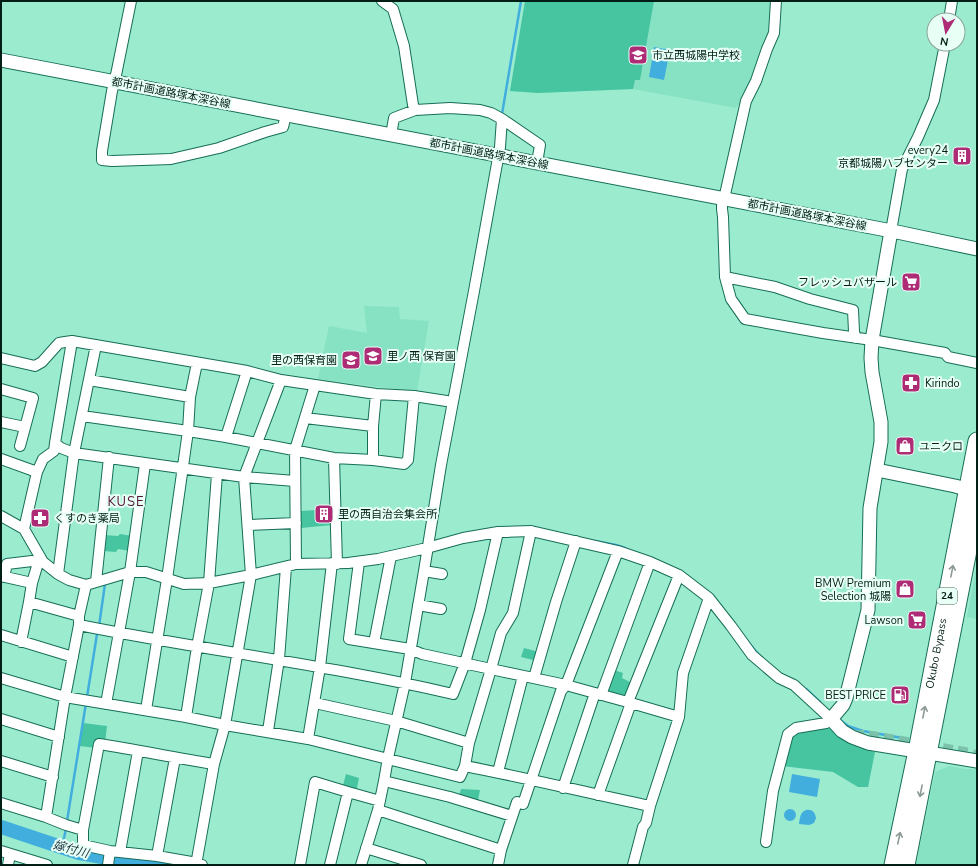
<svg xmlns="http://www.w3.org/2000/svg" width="978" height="866" font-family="'Nunito Sans','Noto Sans JP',sans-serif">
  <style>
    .built { fill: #87e1c3 }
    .green { fill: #47c5a1 }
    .water { fill: #41aedd }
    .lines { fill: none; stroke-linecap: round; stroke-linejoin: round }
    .stream { stroke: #41aedd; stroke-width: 2.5 }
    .river { stroke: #41aedd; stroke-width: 14 }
    .street-tunnel { stroke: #7cc2aa; stroke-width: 10; stroke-dasharray: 10 5; stroke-linecap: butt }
    .street-casing { stroke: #166e57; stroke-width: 12 }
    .secondary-casing { stroke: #166e57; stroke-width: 15 }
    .highway-casing { stroke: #166e57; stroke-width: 19 }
    .street { stroke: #fff; stroke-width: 10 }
    .secondary { stroke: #fff; stroke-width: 13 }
    .highway { stroke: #fff; stroke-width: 17 }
    .oneway { stroke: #8c9a96 }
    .labels { text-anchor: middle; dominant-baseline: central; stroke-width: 4; stroke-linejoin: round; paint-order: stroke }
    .shield { fill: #e8fff6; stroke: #466258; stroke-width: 1 }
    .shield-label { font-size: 10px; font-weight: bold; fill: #001e15 }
    .poi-label { font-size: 11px; fill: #001e15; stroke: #e8fff6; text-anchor: start }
    .street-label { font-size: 11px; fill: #001e15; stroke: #e8fff6 }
    .water-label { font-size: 12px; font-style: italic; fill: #203843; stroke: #e8fff6 }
    .quarter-label { font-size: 13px; letter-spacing: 1px; fill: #501235; stroke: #e8fff6 }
  </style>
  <rect width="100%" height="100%" fill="#9bebcf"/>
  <path class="built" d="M525,1h250l-6,32 -17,51 -16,24 -103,-19 -95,4 -28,-2z
    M364,306l35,1 1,12 29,2 -12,70 -39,-4 -60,-8 11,-53 38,7z
    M977,563v56l-10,-2z
    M949,766l16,3h12v96h-61l19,-93z"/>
  <path class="green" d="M525,1h129l-14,79h-5l-2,9 -95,4 -28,-2z
    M317,510l1,9 14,-1v7l-31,3 -1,-17z
    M120,534l13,2 -3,15 -12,-2 -2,3 -13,-1 1,-16 14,1z
    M524,648l15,4 -2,9 -16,-4z
    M614,670l9,3 -1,5 8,4 -5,15 -19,-4z
    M83,723l24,3 -2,17 -9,5 -16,-2z
    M830,727c14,15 26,19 45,25l-7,35h-10l-25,-15 -51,-6 10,-32z
    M346,774l13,4 -3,15 -14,-4z
    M461,789l19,1 -2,10 -19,-4z"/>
  <path class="water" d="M654,47l16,3 -6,30 -15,-3z
    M792,774l28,5 -3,18 -28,-5z
    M784 815a6 6 0 1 1 12 0a6 6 0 1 1-12 0Z
    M806,810c6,-1 9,2 10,8l-2,5 -5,2 -10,-1c1,-6 1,-12 7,-14z"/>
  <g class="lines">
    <path class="stream" d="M502,114l19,-113
      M595,541l21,4 9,3
      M99,626l6,-42
      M748,642l11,13
      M806,689l14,13
      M87,697l10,-63
      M839,719l9,7 15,5 45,8
      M67,821l19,-118
      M62,847l4,-18"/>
    <path class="river" d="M1,827l78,26 40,7 48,5"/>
    <path class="street-tunnel" d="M854,736l7,-1 11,1 99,17 6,3"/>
    <g class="street-casing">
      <path id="street" d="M131,1l-15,74 -4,16 -10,60v9l10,1 59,-2 48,-11 46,-16 18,-5 3,-12
        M382,1l11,8 11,37 9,59 2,5 35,-2 30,2 11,3 11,6 38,26 -3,18
        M776,1l-2,32 -7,16 -11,32 -10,20 -22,98 -2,6v4l1,8 2,60 6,22 14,20 78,14 49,7 73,13 3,4 29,6
        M949,20l3,-19
        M391,135l3,-17 21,-8
        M891,231l11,-62 16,-32 16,-37 11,-56
        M725,277l50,10 35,12 43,11 1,22 2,6
        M1,358l34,8 7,-4 17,-19 6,-1 7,-1 175,30 34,9 34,5 61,9 38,2 39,6
        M89,380l101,17 -2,34 38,6 21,-66
        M1,389l32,9 -13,48
        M190,397l7,-34
        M82,416l106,15 -21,148 -21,131
        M305,418l68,8
        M1,422l24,5
        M226,437l108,21 39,2 31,4 4,-4 6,-64
        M55,443l17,-102
        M334,458l3,106
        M1,459l36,13
        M373,460v-34l3,-32
        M1,516l23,13 19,33 15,12 11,6 17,5 44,-13h16l38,12 25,-1 42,-8 45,-11 52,-1 30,-4 49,-11 36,-10 35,-6 33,-1 87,20 32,11 29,13 30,23 22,28 21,29 27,23 15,7 37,34 -5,4 -30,5 -8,6 -15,57 -7,51
        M248,525l48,-2
        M24,529l13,-57 6,-13 11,-8 1,-8 6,5 13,5 170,24 37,-97
        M531,531l-18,82 -12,20 -10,36 -22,74 -4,23c62,12 123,27 185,40
        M359,562l-10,77 61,10 12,5 69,15 75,16 65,18 48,14
        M296,564l-1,-114 20,-65
        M424,571l18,3
        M58,574l16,-121 22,-108
        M1,576l31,7
        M4,577l3,-13 25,-3 6,2
        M96,582l13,-125
        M29,602l50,14
        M418,605l23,4
        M79,625c124,25 250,40 374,69l12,-31 15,-53 18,-78
        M1,635l72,22
        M21,642l8,-40 3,-19 6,-20 5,-1
        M374,643l17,-87
        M1,678l64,19 121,20 39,8 83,14 152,38 5,-11
        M534,678l22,-76 20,-61
        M601,695l49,-133
        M628,702l51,-127
        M315,703l81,18 73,22
        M106,704l24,-132 15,-108
        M186,717l11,-70 12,-64 8,-109
        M1,719l58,18
        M268,731l11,-72 7,-92
        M308,739l12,-72 12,-104
        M1,761l52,16
        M498,772l25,-96
        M384,781l66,16 62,19
        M563,788l32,-95
        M598,795l33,-92
        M1,803l45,14 20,8 17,5v15l27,6 47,5 40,7 5,2
        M378,810l123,40
        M46,817l19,-120 14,-72v-9l7,-31
        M83,830l16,-86c39,6 76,14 115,20
        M366,848l55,17
        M1,851l46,14
        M120,852l18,-101
        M157,856l18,-98
        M8,865l2,-11
        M108,865l2,-14
        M196,865l18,-101 11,-39 26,-150 -7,-98 51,4
        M300,865l15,-83 33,10 32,9
        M330,865l18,-73
        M361,865l17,-55 6,-29 4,-23 17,-75 19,-112 17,-106 33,-174 26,-144 2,-28
        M498,865l3,-15 16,-48 6,2 38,-113 5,-6 52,-134
        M633,865l10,-38 3,-4 4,-17 29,-89 4,-44 26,-75"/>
    </g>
    <g class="secondary-casing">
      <path id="secondary" d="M1,60l896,172 80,17
        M891,231l-19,109 -1,18 1,14 9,50v20l-11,66 -2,102 -22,88 -3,7 -12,14 11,12 10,6 16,6 109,18
        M877,470l78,16 22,6"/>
    </g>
    <g class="highway-casing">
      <g id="highway">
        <path id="s1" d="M893,865l24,-114 60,-310"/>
        <path d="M906,865l71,-360"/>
      </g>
    </g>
    <use href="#street" class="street"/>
    <use href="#secondary" class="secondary"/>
    <use href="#highway" class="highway"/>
  </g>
  <defs><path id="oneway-shaft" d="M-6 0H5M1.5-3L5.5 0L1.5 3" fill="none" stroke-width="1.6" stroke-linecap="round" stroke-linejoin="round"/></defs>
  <g class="oneway">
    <use href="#oneway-shaft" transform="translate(952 571) rotate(-79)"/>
    <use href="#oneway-shaft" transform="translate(924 712) rotate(-79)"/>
    <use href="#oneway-shaft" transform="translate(921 791) rotate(101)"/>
    <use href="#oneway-shaft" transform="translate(899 838) rotate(-78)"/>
  </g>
  <defs>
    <g id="school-square" transform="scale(1)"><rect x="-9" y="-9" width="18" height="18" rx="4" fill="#ae2c76" stroke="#e8fff6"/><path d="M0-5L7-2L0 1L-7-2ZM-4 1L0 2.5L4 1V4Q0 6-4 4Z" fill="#fff"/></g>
    <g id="building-square" transform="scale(1)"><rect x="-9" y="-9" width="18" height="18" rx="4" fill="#ae2c76" stroke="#e8fff6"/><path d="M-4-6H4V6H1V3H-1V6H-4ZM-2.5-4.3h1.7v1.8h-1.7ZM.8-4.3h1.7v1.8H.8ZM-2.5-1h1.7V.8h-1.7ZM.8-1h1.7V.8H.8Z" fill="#fff"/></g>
    <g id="supermarket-square" transform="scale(1)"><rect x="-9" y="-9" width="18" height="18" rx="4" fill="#ae2c76" stroke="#e8fff6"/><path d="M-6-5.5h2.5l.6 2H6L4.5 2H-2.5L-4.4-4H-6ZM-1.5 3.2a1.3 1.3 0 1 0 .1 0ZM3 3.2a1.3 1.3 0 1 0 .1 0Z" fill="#fff"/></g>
    <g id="pharmacy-square" transform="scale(1)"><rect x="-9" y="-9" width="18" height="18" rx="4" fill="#ae2c76" stroke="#e8fff6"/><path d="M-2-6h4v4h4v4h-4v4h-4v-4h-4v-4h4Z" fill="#fff"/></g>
    <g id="shop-square" transform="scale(1)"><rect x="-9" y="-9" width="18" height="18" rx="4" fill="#ae2c76" stroke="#e8fff6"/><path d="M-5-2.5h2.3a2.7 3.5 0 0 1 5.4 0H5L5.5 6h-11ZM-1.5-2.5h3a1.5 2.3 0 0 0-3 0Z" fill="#fff"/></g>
    <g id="fuel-square" transform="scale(1)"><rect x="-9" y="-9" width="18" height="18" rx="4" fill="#ae2c76" stroke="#e8fff6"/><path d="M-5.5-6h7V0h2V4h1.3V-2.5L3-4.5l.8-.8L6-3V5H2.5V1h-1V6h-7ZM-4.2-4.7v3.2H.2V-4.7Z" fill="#fff"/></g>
  </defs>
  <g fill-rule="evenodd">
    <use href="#school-square" x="638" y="55"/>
    <use href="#building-square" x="962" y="156"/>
    <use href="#supermarket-square" x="911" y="282"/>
    <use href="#school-square" x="373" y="356"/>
    <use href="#school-square" x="351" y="360"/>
    <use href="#pharmacy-square" x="911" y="383"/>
    <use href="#shop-square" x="905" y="446"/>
    <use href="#building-square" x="324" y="514"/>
    <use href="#pharmacy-square" x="40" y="518"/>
    <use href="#shop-square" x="905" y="589"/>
    <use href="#supermarket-square" x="917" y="620"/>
    <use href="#fuel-square" x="900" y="695"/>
  </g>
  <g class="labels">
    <rect class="shield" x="937" y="588" width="20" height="16" rx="3"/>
    <g class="shield-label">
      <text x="947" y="596">24</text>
    </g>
    <g class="poi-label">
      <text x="652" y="55">市立西城陽中学校</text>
      <text x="948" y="150" text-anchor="end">every24<tspan x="948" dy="13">京都城陽ハブセンター</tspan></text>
      <text x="897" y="282" text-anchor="end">フレッシュバザール</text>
      <text x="387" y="356">里ノ西 保育園</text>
      <text x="337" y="360" text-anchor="end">里の西保育園</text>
      <text x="925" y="383">Kirindo</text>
      <text x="919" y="446">ユニクロ</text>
      <text x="338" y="514">里の西自治会集会所</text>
      <text x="54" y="518">くすのき薬局</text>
      <text x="891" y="583" text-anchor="end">BMW Premium<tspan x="891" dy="13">Selection 城陽</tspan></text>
      <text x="903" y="620" text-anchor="end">Lawson</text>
      <text x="886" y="695" text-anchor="end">BEST PRICE</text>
    </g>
    <g class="street-label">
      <text transform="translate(171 93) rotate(11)">都市計画道路塚本深谷線</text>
      <text transform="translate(489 154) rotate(11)">都市計画道路塚本深谷線</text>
      <text transform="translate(807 215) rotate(11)">都市計画道路塚本深谷線</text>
      <text stroke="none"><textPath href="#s1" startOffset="216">Okubo Bypass</textPath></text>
    </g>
    <g class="water-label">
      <text transform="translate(71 849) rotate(15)">嫁付川</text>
    </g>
    <g class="quarter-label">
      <text x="126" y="502">KUSE</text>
    </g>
  </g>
  <rect width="978" height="866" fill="none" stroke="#001e15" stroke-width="4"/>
  <g transform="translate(946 32) rotate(190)"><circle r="19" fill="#e8fff6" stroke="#8ba59c"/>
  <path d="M0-3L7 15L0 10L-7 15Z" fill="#ae2c76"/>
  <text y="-6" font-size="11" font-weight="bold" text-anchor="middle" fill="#001e15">N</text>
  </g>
</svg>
